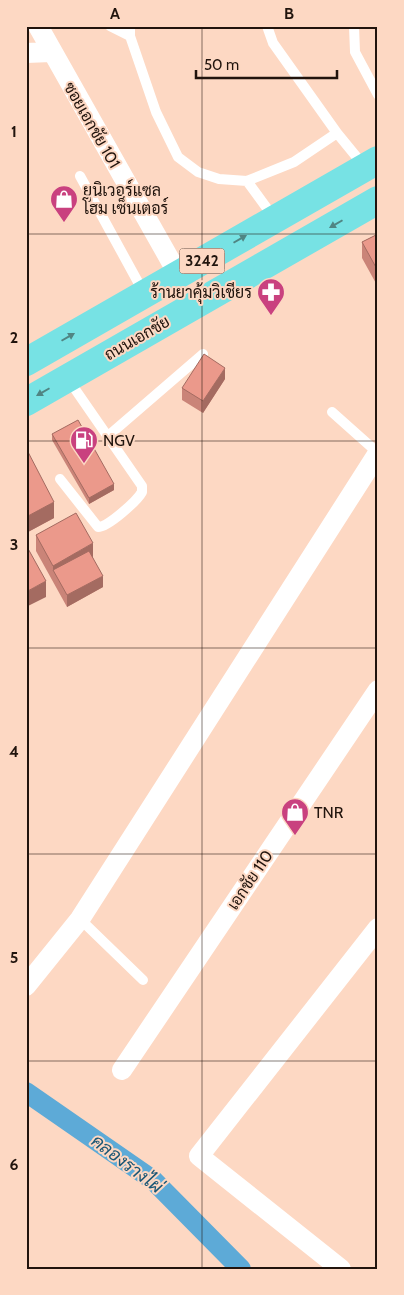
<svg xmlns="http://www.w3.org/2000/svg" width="404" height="1295" font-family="Cabin,Sarabun,sans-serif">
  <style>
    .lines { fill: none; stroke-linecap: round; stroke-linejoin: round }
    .canal { stroke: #5daad7; stroke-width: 20 }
    .service { stroke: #fff; stroke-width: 10 }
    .minor { stroke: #fff; stroke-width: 20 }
    .primary { stroke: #77e2e4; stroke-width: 28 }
    .wall { fill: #ca8478 }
    .shaded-wall { fill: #a46b61 }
    .building { fill: #eb998b; stroke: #a46b61 }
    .oneway { fill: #508583 }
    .grid { fill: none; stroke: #21140d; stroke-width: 1; stroke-opacity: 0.55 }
    .labels { text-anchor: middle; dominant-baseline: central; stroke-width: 4; stroke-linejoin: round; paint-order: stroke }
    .shield { fill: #fdd8c3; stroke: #634f44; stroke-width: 1 }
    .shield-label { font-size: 15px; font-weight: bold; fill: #21140d }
    .street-label { font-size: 16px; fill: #21140d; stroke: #fdd8c3 }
    .poi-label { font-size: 16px; fill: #21140d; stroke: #fdd8c3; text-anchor: start }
    .water-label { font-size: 18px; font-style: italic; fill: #1a5675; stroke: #fdd8c3 }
    .neatline { fill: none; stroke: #21140d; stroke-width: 2 }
    .grid-label { font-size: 16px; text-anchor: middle; font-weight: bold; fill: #21140d }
  </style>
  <rect width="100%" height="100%" fill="#fdd8c3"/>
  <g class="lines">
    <path class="canal" d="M26,1092l127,88 88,89"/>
    <path class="service" d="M110,26l20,10
      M130,26v10l26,76 22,45 20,15 21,7 28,2
      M267,26l6,17 64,90
      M354,26l1,26 23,43
      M80,176l64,117
      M274,218l-27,-37 47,-19 43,-29 27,33
      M332,412l46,41
      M108,436l95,-82
      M60,479l38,48c10,0 39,-26 44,-35v-6l-74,-107
      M80,919l63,61"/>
    <path class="minor" d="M38,26l140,248
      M26,53l25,-1
      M26,986l54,-67 298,-466
      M122,1070l256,-380
      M341,1269l-142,-113 179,-228"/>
    <path class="primary" d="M26,362l352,-202
      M26,402l352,-202"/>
  </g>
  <path class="wall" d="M378,234v53l-16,-29v-16z
    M225,379l-22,34 -21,-13v-12z
    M52,434l62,56 -25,14 -37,-64z
    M26,451l28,67 -26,14 -2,-4z
    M36,535l57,23 10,29 -36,20 -31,-56z"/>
  <path class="shaded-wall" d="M225,368v11l-22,34v-12z
    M114,484v6l-25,14v-6z
    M54,502v16l-26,14v-16z
    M93,543v16l-40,11v-4z
    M103,576v11l-36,20v-12z
    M46,581v16l-20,10v-15z"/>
  <path class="building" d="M378,234v37l-16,-29z
    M204,354l21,14 -22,33 -21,-13z
    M78,420l36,64 -25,14 -37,-64z
    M27,450l27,52 -26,14 -2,-4z
    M76,513l17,30 -40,23 -17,-31z
    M26,545l20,36 -20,11z
    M89,551l14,25 -36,19 -14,-25z"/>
  <defs><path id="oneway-solid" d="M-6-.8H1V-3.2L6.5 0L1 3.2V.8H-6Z" transform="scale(1.25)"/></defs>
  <g class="oneway">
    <use href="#oneway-solid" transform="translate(336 224) rotate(150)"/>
    <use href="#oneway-solid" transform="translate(240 239) rotate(-30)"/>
    <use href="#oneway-solid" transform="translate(68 337) rotate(-30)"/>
    <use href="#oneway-solid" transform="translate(43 392) rotate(150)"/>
  </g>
  <path class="grid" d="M202,26v1243M26,234h352M26,441h352M26,648h352M26,854h352M26,1061h352"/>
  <defs>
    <g id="shop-pin" transform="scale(1.4375)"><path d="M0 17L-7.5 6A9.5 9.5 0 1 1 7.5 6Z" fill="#c9417f" stroke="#fdd8c3"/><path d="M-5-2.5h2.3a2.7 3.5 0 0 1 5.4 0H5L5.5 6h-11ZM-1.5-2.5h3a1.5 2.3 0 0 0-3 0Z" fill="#fff"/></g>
    <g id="pharmacy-pin" transform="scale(1.4375)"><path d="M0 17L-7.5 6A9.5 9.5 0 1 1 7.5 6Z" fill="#c9417f" stroke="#fdd8c3"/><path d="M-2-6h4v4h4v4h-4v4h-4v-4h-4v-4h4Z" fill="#fff"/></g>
    <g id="fuel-pin" transform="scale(1.4375)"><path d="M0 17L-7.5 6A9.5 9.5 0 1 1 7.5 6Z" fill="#c9417f" stroke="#fdd8c3"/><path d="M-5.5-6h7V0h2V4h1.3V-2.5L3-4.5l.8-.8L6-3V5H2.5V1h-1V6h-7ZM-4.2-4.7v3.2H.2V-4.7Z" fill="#fff"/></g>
  </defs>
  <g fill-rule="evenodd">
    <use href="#shop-pin" x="64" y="199"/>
    <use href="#pharmacy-pin" x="271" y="292"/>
    <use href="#fuel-pin" x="84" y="440"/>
    <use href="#shop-pin" x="295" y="812"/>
  </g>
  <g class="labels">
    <rect class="shield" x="179.5" y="248.5" width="45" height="25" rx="4"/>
    <g class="shield-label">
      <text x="202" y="261">3242</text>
    </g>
    <g class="street-label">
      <text transform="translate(92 125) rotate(60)">ซอยเอกชัย 101</text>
      <text transform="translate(137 338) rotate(-30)">ถนนเอกชัย</text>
      <text transform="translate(250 880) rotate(-56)">เอกชัย 110</text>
    </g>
    <g class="poi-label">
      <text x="83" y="190">ยูนิเวอร์แซล<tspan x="83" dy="18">โฮม เซ็นเตอร์</tspan></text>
      <text x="252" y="292" text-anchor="end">ร้านยาคุ้มวิเชียร</text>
      <text x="103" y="440">NGV</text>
      <text x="314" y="812">TNR</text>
    </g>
    <g class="water-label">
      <text transform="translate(127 1164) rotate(37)">คลองรางไผ่</text>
    </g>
  </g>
  <rect width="404" height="1295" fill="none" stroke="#fdd8c3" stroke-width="55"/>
  <path d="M196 70v8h141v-8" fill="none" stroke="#21140d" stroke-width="2.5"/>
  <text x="204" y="70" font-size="15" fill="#21140d" stroke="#fdd8c3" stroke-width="4" paint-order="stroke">50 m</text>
  <rect x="28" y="28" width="348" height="1240" class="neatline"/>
  <g class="grid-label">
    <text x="115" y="19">A</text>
    <text x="289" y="19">B</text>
    <text x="14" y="137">1</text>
    <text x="14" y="343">2</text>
    <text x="14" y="550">3</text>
    <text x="14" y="757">4</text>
    <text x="14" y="963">5</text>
    <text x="14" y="1170">6</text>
  </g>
</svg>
